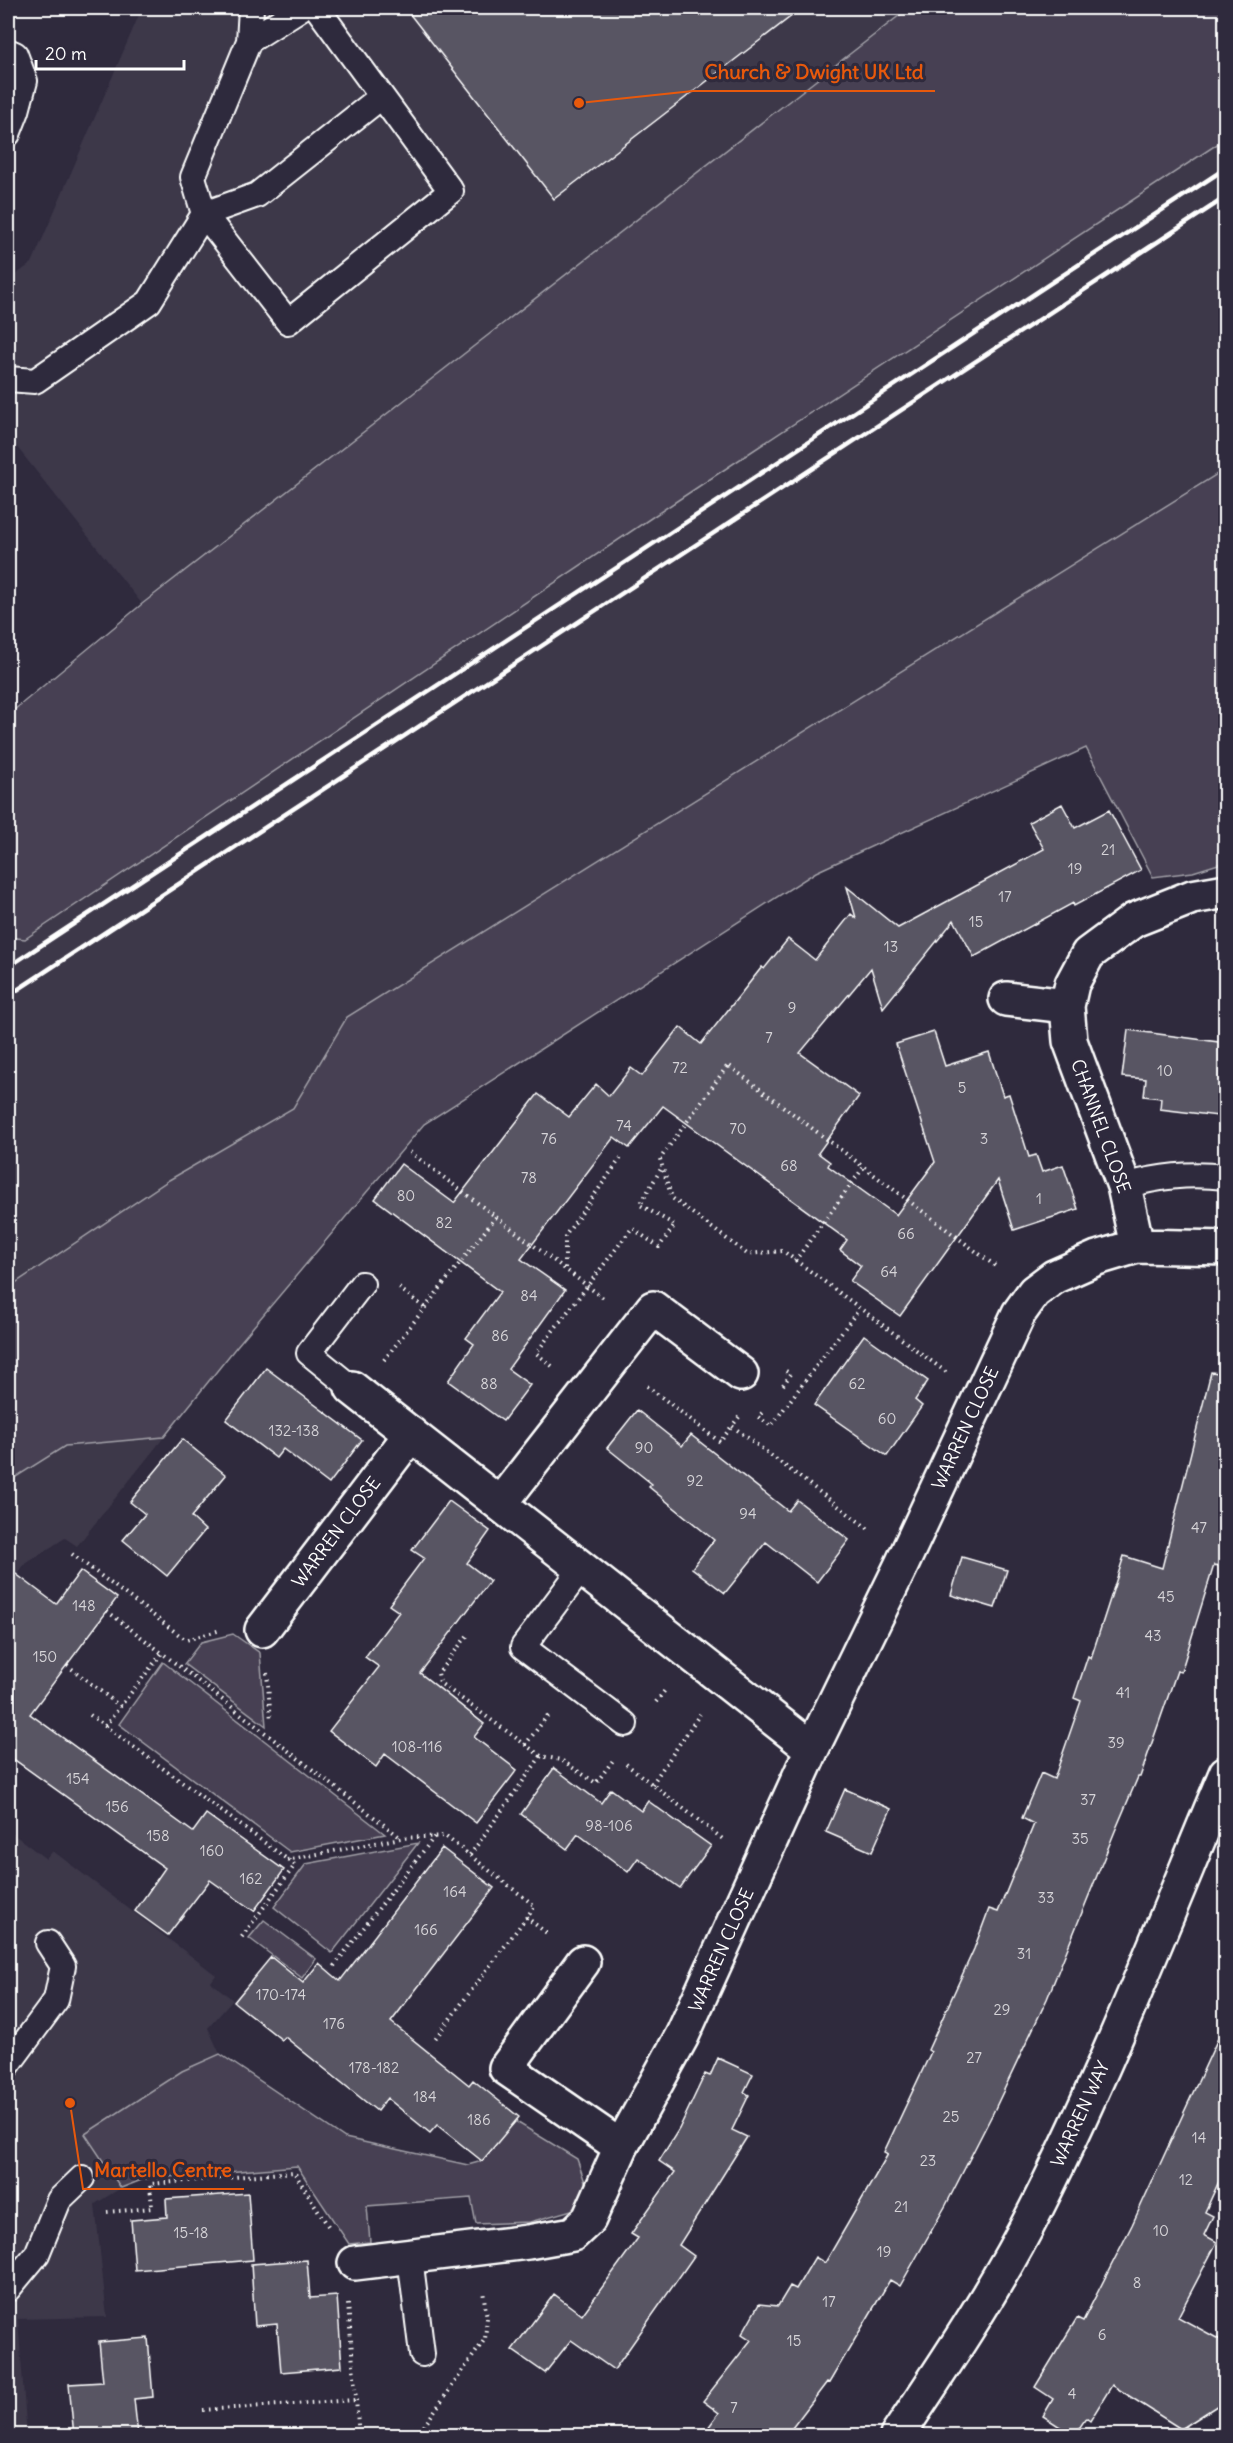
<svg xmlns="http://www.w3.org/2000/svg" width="1233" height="2443" font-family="Delius,sans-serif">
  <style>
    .built { fill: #3c3749 }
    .green { fill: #464152; stroke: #a2a0a8; stroke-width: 1.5 }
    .building { fill: #595564; stroke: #fff; stroke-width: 1.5 }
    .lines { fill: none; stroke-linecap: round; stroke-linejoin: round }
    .service-casing { stroke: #fff; stroke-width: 28 }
    .minor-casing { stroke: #fff; stroke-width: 38 }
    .path { stroke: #fff; stroke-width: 4; stroke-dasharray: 1.5 4.5; stroke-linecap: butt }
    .service { stroke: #2f2a3d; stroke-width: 24 }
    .minor { stroke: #2f2a3d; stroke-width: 33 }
    .rail { stroke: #fff; stroke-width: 4.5 }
    .labels { text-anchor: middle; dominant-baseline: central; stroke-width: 6; stroke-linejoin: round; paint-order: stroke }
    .number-label { font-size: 15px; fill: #d6d4d8 }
    .street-label { font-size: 18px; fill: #fff; stroke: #2f2a3d }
    .leader { fill: none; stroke: #e8590c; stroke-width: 2 }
    .callout-dot { fill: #e8590c; stroke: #2f2a3d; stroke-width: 2 }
    .callout-label { font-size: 20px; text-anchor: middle; font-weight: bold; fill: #e8590c; stroke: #2f2a3d; stroke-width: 6; stroke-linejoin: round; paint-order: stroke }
  </style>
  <rect width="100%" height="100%" fill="#2f2a3d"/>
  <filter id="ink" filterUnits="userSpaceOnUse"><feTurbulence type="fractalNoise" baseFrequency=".0167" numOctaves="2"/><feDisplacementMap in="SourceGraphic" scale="12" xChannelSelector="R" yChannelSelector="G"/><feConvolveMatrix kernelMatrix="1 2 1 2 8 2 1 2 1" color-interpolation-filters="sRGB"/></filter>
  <g filter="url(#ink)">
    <path class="built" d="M142,8h1083v674l-409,190 -392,252 -187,222 -160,200 -12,-8 -41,27 -16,22v-872l134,-111 -134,-168v-156l24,-17z
      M8,1830l38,29 7,-8 163,124 -5,7 22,18 -25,28 12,26 -38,17 -97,63 36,54 -26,16 12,113 -89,2 9,117 -19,-1z"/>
    <path class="green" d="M909,8h316v131l-571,377 -629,423 -17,-2v-222l134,-111z
      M1225,469v393l-32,10 -40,5 -67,-129 -270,124 -392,252 -187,222 -73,91 -99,9 -57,36v-194l161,-108 124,-72 54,-91z
      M233,1634l27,19 6,73 -82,-62 17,-22z
      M163,1662l222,172 -95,18 -171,-128z
      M418,1843l-86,110 -58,-46 32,-43z
      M264,1920l52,39 -14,19 -53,-40z
      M220,2054l125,84 123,27 14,-4 33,-40 62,38 9,26 -4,22 -52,15 -54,2 -5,-26 -104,8 3,36 -21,2 -52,-78 -153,13 -23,9 -36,-54 97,-63z"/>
    <path class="building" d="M405,8h397l-248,191z
      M1062,804l13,24 34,-18 32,60 -67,36 -1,-3 -99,54 -20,-37 -71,88 -12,-40 -71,85 59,43 -41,57 12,9 -2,4 68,49 39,-53 -39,-118 38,-12 11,34 44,-14 14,44 6,-2 20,63 7,-2 6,17 21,-7 15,44 -64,21 -16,-50 -98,136 -50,-35 11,-15 -21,-16 7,-10 -184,-134 -34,42 -15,-11 -93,122 44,31 -57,79 22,16 -27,36 -55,-40 26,-37 -8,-6 34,-46 -125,-93 26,-35 53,39 84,-109 31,23 27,-33 13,12 22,-28 11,8 38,-49 21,17 61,-77 2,2 24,-30 27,21 36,-46 5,4 -9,-31 51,41 146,-79 -15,-27z
      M1128,1030l98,13v74l-66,-8 1,-11 -17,-2 2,-17 -24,-2z
      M864,1335l64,46 -13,19 7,6 -35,50 -73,-51z
      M266,1368l96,72 -33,44 -46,-35 -7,9 -50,-38z
      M1211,1372l15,2v165l-7,27 -5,-1 -33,107 -4,-1 -37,106h-2l-23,54 -68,168 -54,114 -47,92 -46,81 -10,-6 -61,103 -2,-1 -41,54h-84l17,-23 -16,-12 48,-61 -9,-6 17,-30 19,2 12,-20 6,3 19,-32 10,6 63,-109 -4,-2 47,-100 -3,-2 46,-101 15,-40 9,3 36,-88 -12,-6 19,-45 13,6 27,-78 -7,-3 14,-42 3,2 33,-102 38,12z
      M637,1410l45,36 9,-11 97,76 9,-11 52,40 -32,42 -51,-40 -41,51 -33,-25 22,-28 -65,-53 3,-3 -45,-36z
      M182,1439l44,36 -35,42 14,13 -38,46 -44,-36 22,-26 -15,-12z
      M449,1501l41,30 -23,32 23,18 -70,92 64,51 -10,13 43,33 -41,53 -91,-69 -9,13 -47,-36 50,-64 -14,-10 34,-45 -10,-7 35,-47 -12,-8z
      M962,1557l45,13 -12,38 -44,-13z
      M8,1568l48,36 24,-33 37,27 -87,116 163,118 13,-18 78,56 -30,41 -44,-31 -42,55 -33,-24 30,-43 -157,-113z
      M554,1768l47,35 10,-14 30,22 7,-10 63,45 -31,42 -42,-30 -10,14 -50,-38 -11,15 -46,-35z
      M845,1789l46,20 -19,43 -46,-20z
      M442,1848l52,40 -103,134 78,63 4,-5 46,37 -37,44 -45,-36 -7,8 -43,-35 -10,13 -92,-74 -3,3 -48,-38 37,-45 32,26 16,-20 21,18z
      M1226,2021v145l-21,46 8,4 -9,19 13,7 -39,75 48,26v57l-45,29 -69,-44 -22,36 -4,-3 -12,18 -31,-20 10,-17 -18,-12 42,-69 6,3 49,-96z
      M718,2058l35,16 -9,18 5,3 -17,35 15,7 -68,108 15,11 -80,114 -43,-30 -26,33 -33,-23 42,-56 28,21 56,-77 -7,-4 44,-62 -16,-11 20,-32 26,-55 5,2z
      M248,2193l5,67 -118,10 -4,-50 36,-3 -1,-18z
      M307,2260l3,38 27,-2 5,71 -61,5 -4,-48 -22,2 -4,-62z
      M148,2338l5,59 -19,2 4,37h-64l-5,-52 34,-2 -4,-40z"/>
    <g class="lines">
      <g class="service-casing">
        <path id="service" d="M251,8l-2,33 -56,136 11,37 84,108 163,-131 -134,-183
          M249,41l52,-33
          M8,51l7,3 10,27 -8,30 -9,23
          M8,379l27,2 114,-79 55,-88 53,-19 124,-98
          M1124,1186c37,-10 64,-13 102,-9
          M352,1388l-43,-35 53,-69
          M582,1568l-59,79 102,77
          M8,2065l48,-65 7,-34 -15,-23
          M410,2257l12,97
          M8,2289l29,-35 22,-54 23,-22"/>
      </g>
      <g class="minor-casing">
        <path id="minor" d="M1006,999l61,7
          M1137,1246l-13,-60 -54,-145 -3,-35 5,-22 16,-30 46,-34 58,-23 34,-6
          M352,1388l460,361
          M500,1504l153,-196 88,66
          M262,1630l149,-196
          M583,1962l-77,106 115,79
          M355,2263l173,-21 45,-8 16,-15 32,-72 61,-111 130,-287 90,-185 117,-251 15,-21 20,-15 43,-19 40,-12 89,2
          M897,2436c50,-75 100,-149 140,-229 71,-141 128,-288 189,-434"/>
      </g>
      <path class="path" d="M410,1152l196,148
        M795,1261l68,-93
        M565,1268v-32l58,-81
        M399,1288l26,20
        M384,1360l112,-143
        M552,1366l-16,-13 96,-125 27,19 16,-22 -35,-20 22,-38
        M946,1372l-163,-121 -36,3 -75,-56 -12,-39 68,-94 270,203
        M783,1385l8,-11 -7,-4
        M647,1386l73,56 12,-16
        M762,1413l-4,4 13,9 88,-117
        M739,1417l-7,9 138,104
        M72,1554l114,86 35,-10
        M107,1611l55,42
        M467,1636l-29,37 2,10 101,73 20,4 35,23 18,-24
        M67,1665l54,42
        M267,1673l4,47
        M656,1702l10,-13
        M90,1715l205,150 -54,73
        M105,1726l57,-73 239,185
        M525,1745l23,-30
        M626,1764l98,76
        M652,1784l48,-70
        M470,1855l71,-99
        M287,1860l114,-22 44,-2 90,70 -101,134
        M526,1917l23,18
        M334,1966l101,-130
        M107,2212l45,-4 -2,-24 144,-12 36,57
        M348,2304l11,132
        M203,2410l152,-10
        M417,2436l68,-97 2,-21 -4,-27"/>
      <use href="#service" class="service"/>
      <use href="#minor" class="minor"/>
      <path class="rail" d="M8,967l1218,-799
        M8,996l1218,-799"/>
    </g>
  </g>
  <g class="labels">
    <g class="number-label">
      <text x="1108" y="849">21</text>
      <text x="1075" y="868">19</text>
      <text x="1005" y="896">17</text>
      <text x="976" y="921">15</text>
      <text x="891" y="946">13</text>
      <text x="792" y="1007">9</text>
      <text x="769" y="1037">7</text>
      <text x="680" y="1067">72</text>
      <text x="1165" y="1070">10</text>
      <text x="962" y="1087">5</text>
      <text x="624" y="1125">74</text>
      <text x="738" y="1128">70</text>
      <text x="549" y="1138">76</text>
      <text x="984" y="1138">3</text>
      <text x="789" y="1165">68</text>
      <text x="529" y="1177">78</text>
      <text x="406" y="1195">80</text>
      <text x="1039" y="1198">1</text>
      <text x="444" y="1222">82</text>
      <text x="906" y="1233">66</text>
      <text x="889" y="1271">64</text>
      <text x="529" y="1295">84</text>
      <text x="500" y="1335">86</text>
      <text x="489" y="1383">88</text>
      <text x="857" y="1383">62</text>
      <text x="887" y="1418">60</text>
      <text x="294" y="1430">132-138</text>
      <text x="644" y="1447">90</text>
      <text x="695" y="1480">92</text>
      <text x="748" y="1513">94</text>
      <text x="1199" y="1527">47</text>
      <text x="1166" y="1596">45</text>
      <text x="84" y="1605">148</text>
      <text x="1153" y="1635">43</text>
      <text x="45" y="1656">150</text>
      <text x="1123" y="1692">41</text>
      <text x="1116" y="1742">39</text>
      <text x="417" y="1746">108-116</text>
      <text x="78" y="1778">154</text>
      <text x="1088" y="1799">37</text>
      <text x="117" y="1806">156</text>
      <text x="609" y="1825">98-106</text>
      <text x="158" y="1835">158</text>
      <text x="1080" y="1838">35</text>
      <text x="212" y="1850">160</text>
      <text x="251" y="1878">162</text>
      <text x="455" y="1891">164</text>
      <text x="1046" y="1897">33</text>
      <text x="426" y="1929">166</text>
      <text x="1024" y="1953">31</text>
      <text x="281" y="1994">170-174</text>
      <text x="1002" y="2009">29</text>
      <text x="334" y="2023">176</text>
      <text x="974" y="2057">27</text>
      <text x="374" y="2067">178-182</text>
      <text x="425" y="2096">184</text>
      <text x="951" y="2116">25</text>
      <text x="479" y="2119">186</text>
      <text x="1199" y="2137">14</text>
      <text x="928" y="2160">23</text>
      <text x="1186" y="2179">12</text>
      <text x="901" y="2206">21</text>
      <text x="1161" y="2230">10</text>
      <text x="191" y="2232">15-18</text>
      <text x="884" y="2251">19</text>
      <text x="1137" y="2282">8</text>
      <text x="829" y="2301">17</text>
      <text x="1102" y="2334">6</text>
      <text x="794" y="2340">15</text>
      <text x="1072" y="2393">4</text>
      <text x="734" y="2407">7</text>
    </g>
    <g class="street-label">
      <text transform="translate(1101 1126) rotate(70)">CHANNEL CLOSE</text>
      <text transform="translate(965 1428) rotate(-65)">WARREN CLOSE</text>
      <text transform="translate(336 1532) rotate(-53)">WARREN CLOSE</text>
      <text transform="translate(721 1950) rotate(-66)">WARREN CLOSE</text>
      <text transform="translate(1080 2114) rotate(-65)">WARREN WAY</text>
    </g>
  </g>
  <path class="leader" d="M579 103L693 91H935M70 2103L83 2189H244"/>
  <g class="callout-dot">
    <circle cx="579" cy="103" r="6"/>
    <circle cx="70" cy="2103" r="6"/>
  </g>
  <g class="callout-label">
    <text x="814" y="79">Church &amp; Dwight UK Ltd</text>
    <text x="163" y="2177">Martello Centre</text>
  </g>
  <rect width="1233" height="2443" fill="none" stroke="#2f2a3d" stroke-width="30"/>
  <rect x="15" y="15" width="1203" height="2413" fill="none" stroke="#fff" stroke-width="2" filter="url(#ink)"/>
  <path d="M36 60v9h148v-9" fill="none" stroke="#ffffff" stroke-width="3"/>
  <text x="45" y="60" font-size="18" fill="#ffffff" stroke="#2f2a3d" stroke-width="4.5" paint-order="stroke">20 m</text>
</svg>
